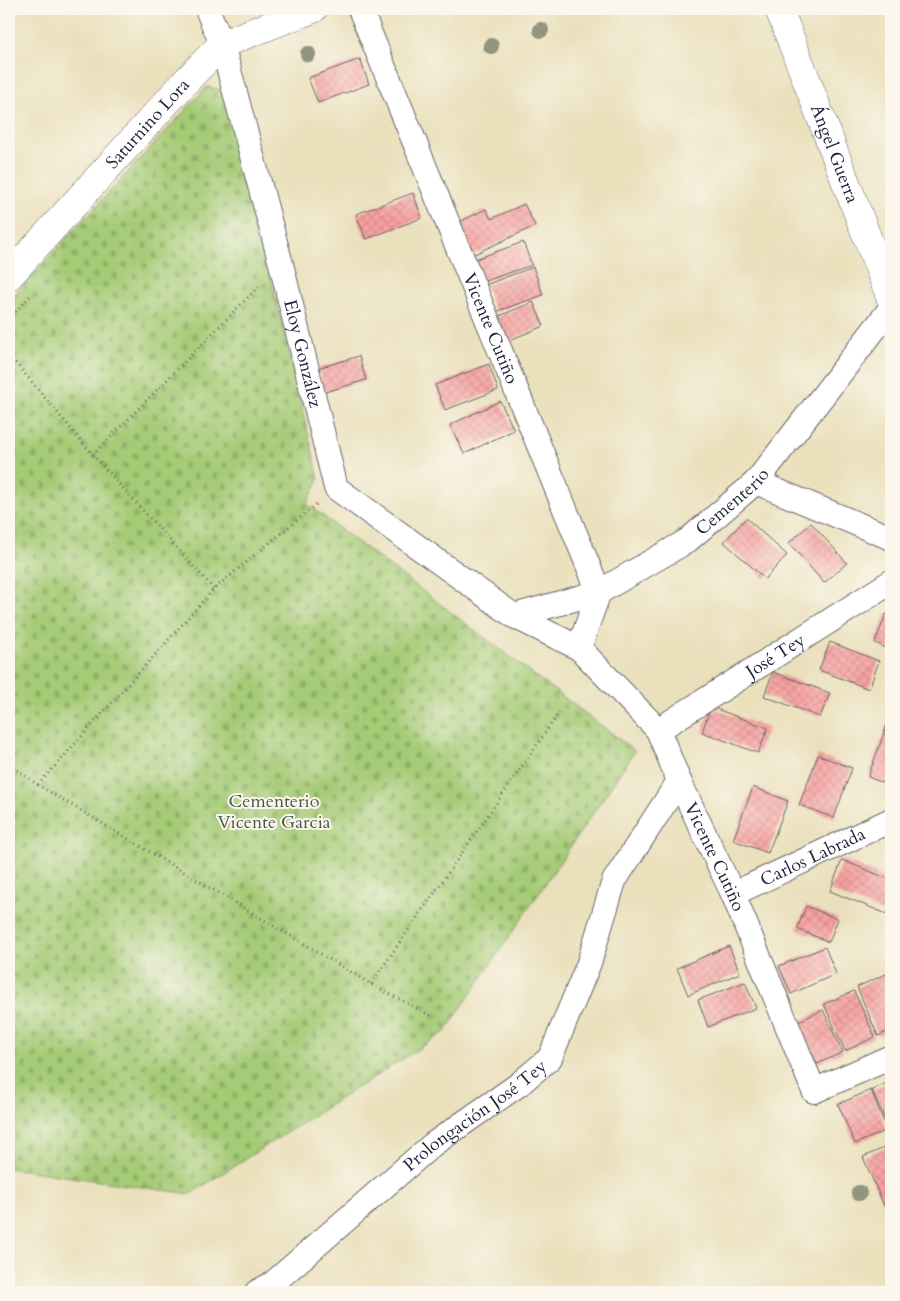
<svg xmlns="http://www.w3.org/2000/svg" width="900" height="1301" font-family="Cardo,serif">
  <style>
    .cemetery { fill: url(#cemetery-stones); stroke: #637658 }
    .building { fill: url(#building-cross-hatch) }
    .lines { fill: none; stroke-linecap: round; stroke-linejoin: round }
    .minor-casing { stroke: #686468; stroke-width: 26 }
    .tertiary-casing { stroke: #686468; stroke-width: 29 }
    .path { stroke: #686468; stroke-width: 3; stroke-dasharray: 1 4; stroke-linecap: butt }
    .minor { stroke: #fff; stroke-width: 24 }
    .tertiary { stroke: #fff; stroke-width: 28 }
    .tree { fill: #91947e }
    .labels { text-anchor: middle; dominant-baseline: central; stroke-width: 4; stroke-linejoin: round; paint-order: stroke }
    .street-label { font-size: 18px; fill: #22223b; stroke: #fbf7ec }
    .park-label { font-size: 18px; fill: #49554c; stroke: #fbf7ec }
  </style>
  <defs>
    <pattern id="cemetery-stones" width="16" height="16" patternUnits="userSpaceOnUse" patternTransform="scale(1.25)"><rect width="16" height="16" fill="#a4cb75"/><path d="M2 7V4a2 2 0 0 1 4 0v3zM10 15v-3a2 2 0 0 1 4 0v3z" fill="#8dae66"/></pattern>
    <pattern id="building-cross-hatch" width="8" height="8" patternUnits="userSpaceOnUse" patternTransform="scale(1.25)"><rect width="8" height="8" fill="#f7a1a0"/><path d="M0 0l8 8M0 8l8-8" fill="none" stroke="#d38a8b"/></pattern>
  </defs>
  <rect width="100%" height="100%" fill="#fbf7ec"/>
  <filter id="ink" filterUnits="userSpaceOnUse"><feTurbulence type="fractalNoise" baseFrequency=".02" numOctaves="2"/><feDisplacementMap in="SourceGraphic" scale="10" xChannelSelector="R" yChannelSelector="G"/><feConvolveMatrix kernelMatrix="1 2 1 2 8 2 1 2 1" color-interpolation-filters="sRGB"/></filter>
  <filter id="wash" filterUnits="userSpaceOnUse"><feTurbulence type="fractalNoise" baseFrequency=".0096" numOctaves="4" result="noise"/><feDisplacementMap in="SourceGraphic" scale="20" xChannelSelector="R" yChannelSelector="G"/><feGaussianBlur stdDeviation="1.12" result="paint"/><feColorMatrix in="noise" values="0 0 0 0 0 0 0 0 0 0 0 0 0 0 0 0 0 1.4 0 .05"/><feComposite in="paint" operator="in"/></filter>
  <g filter="url(#wash)">
    <rect width="100%" height="100%" fill="#eae0bc"/>
    <path class="cemetery" d="M207,87l19,3 93,389 -12,25 328,247 -190,281 -255,162 -181,-26v-868z"/>
    <g id="blocks">
      <path class="building" d="M360,59l9,25 -51,19 -10,-25z
        M413,193l9,25 -56,21 -10,-25z
        M524,204l11,22 -65,30 -15,-32 31,-15 5,10z
        M523,242l9,23 -50,17 -9,-22z
        M533,267l10,28 -48,17 -10,-27z
        M533,302l11,24 -37,15 -10,-24z
        M359,356l7,24 -41,12 -7,-24z
        M489,364l9,26 -53,20 -10,-25z
        M500,401l14,29 -50,24 -14,-29z
        M746,518l41,37 -22,24 -41,-37z
        M811,523l36,40 -23,20 -35,-40z
        M886,614l5,2v34l-16,-7z
        M830,642l49,19 -10,28 -50,-19z
        M773,672l57,21 -10,24 -56,-21z
        M711,707l57,21 -10,25 -56,-21z
        M888,722l3,2v62l-23,-9z
        M818,755l34,13 -18,50 -35,-13z
        M753,787l35,14 -20,52 -35,-13z
        M842,860l49,20v24l-4,10 -57,-23z
        M806,906l32,13 -9,23 -32,-13z
        M729,946l11,27 -52,22 -11,-27z
        M825,947l11,27 -45,20 -12,-28z
        M886,974l5,12v44l-13,6 -21,-49z
        M745,982l11,26 -48,19 -10,-27z
        M854,991l21,46 -30,14 -21,-47z
        M823,1010l20,42 -26,12 -20,-42z
        M891,1081v44l-3,1 -16,-36z
        M871,1090l16,40 -32,14 -17,-40z
        M891,1145v58l-7,3 -21,-49z"/>
    </g>
  </g>
  <g filter="url(#ink)">
    <use href="#blocks" fill-opacity="0" stroke="#686468" stroke-width="1"/>
    <g class="lines">
      <g class="minor-casing">
        <g id="minor">
          <path id="s1" d="M207,9l15,35 59,220 55,224 178,128 65,32 79,82 21,51 54,113 81,197 77,-34"/>
          <path id="s2" d="M360,9l239,583 -20,56"/>
          <path d="M756,482l135,56"/>
          <path id="s3" d="M514,616l85,-24 88,-51 69,-59 135,-174"/>
          <path id="s4" d="M658,730l233,-148"/>
          <path id="s5" d="M733,894l158,-74"/>
          <path id="s6" d="M257,1292l15,-8 160,-139 86,-60 32,-27 39,-95 25,-82 65,-100"/>
        </g>
      </g>
      <g class="tertiary-casing">
        <g id="tertiary">
          <path id="s7" d="M779,9l112,290"/>
          <path id="s8" d="M9,276l178,-196 35,-36 91,-35"/>
        </g>
      </g>
      <path class="path" d="M9,319l23,-25
        M9,355l84,100 121,134
        M93,455l168,-171
        M9,764l29,21 333,199 62,33
        M38,785l176,-196 105,-87
        M371,984l190,-274"/>
      <use href="#minor" class="minor"/>
      <use href="#tertiary" class="tertiary"/>
    </g>
    <g class="tree">
      <circle cx="541" cy="30" r="8"/>
      <circle cx="491" cy="46" r="8"/>
      <circle cx="308" cy="54" r="8"/>
      <circle cx="859" cy="1193" r="8"/>
    </g>
  </g>
  <g class="labels">
    <g class="street-label">
      <text stroke="none"><textPath href="#s8" startOffset="206">Saturnino Lora</textPath></text>
      <text stroke="none"><textPath href="#s7" startOffset="155">Ángel Guerra</textPath></text>
      <text stroke="none"><textPath href="#s2" startOffset="345">Vicente Cutiño</textPath></text>
      <text stroke="none"><textPath href="#s1" startOffset="358">Eloy González</textPath></text>
      <text stroke="none"><textPath href="#s3" startOffset="250">Cementerio</textPath></text>
      <text stroke="none"><textPath href="#s4" startOffset="139">José Tey</textPath></text>
      <text stroke="none"><textPath href="#s5" startOffset="88">Carlos Labrada</textPath></text>
      <text stroke="none"><textPath href="#s1" startOffset="1041">Vicente Cutiño</textPath></text>
      <text stroke="none"><textPath href="#s6" startOffset="281">Prolongación José Tey</textPath></text>
    </g>
    <g class="park-label">
      <text x="274" y="801">Cementerio<tspan x="274" dy="21">Vicente Garcia</tspan></text>
    </g>
  </g>
  <rect width="900" height="1301" fill="none" stroke="#fbf7ec" stroke-width="30"/>
</svg>
